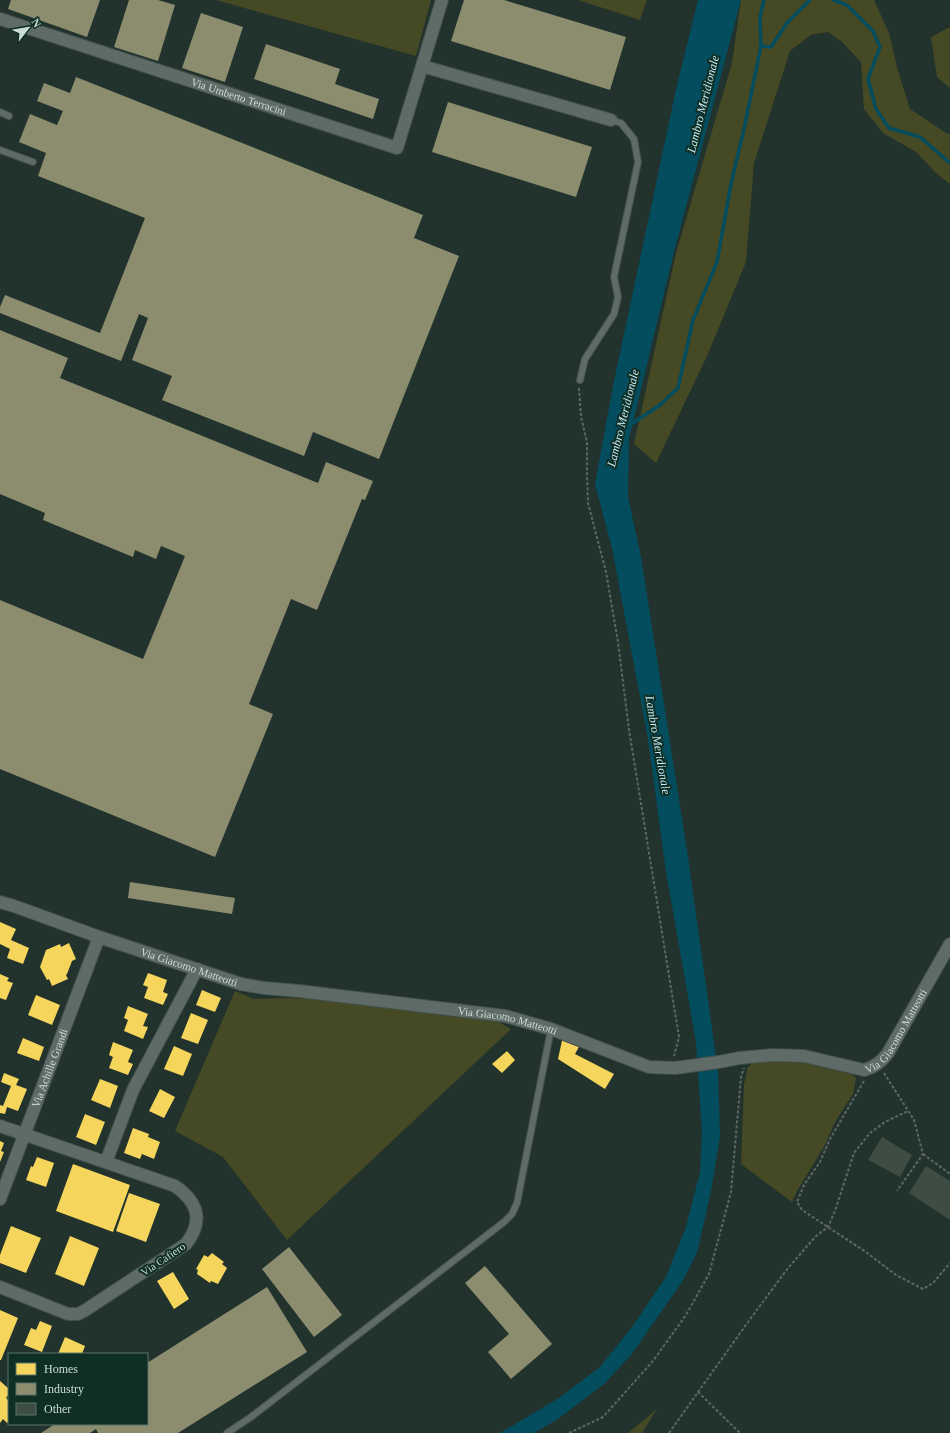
<svg xmlns="http://www.w3.org/2000/svg" width="950" height="1433" font-family="'Times New Roman',serif">
  <style>
    .green { fill: #454924 }
    .water { fill: #034d5f }
    .homes { fill: #f6d55c }
    .industry { fill: #8c8c6e }
    .lines { fill: none; stroke-linecap: round; stroke-linejoin: round }
    .stream { stroke: #034d5f; stroke-width: 3.5 }
    .building { fill: #3e4d43 }
    .service-casing { stroke: #42504b; stroke-width: 8 }
    .minor-casing { stroke: #42504b; stroke-width: 14 }
    .path { stroke: #5d6863; stroke-width: 2; stroke-dasharray: 3 2; stroke-linecap: butt }
    .service { stroke: #5e6b66; stroke-width: 6 }
    .minor { stroke: #5e6b66; stroke-width: 12 }
    .labels { text-anchor: middle; dominant-baseline: central; stroke-width: 4; stroke-linejoin: round; paint-order: stroke }
    .street-label { font-size: 11px; fill: #ccddd6; stroke: #102f24 }
    .water-label { font-size: 12px; font-style: italic; fill: #c7ebf8; stroke: #102f24 }
  </style>
  <rect width="100%" height="100%" fill="#22332d"/>
  <path class="green" d="M216,0h215l-15,56z
    M578,0h69l-7,20z
    M741,0h133l15,33 9,38 12,38 36,24 4,1v50l-13,-10 -21,-22 -33,-19 -19,-24 -3,-47 -19,-20 -14,-10 -17,3 -21,16 -36,112 -8,99 -39,94 -51,107 -22,-19 42,-191 56,-190z
    M950,27v61l-13,-11 -6,-40z
    M235,991l19,8 37,-1 61,3 95,15 48,4 16,9 -224,211 -64,-83 -48,-26z
    M756,1060h37l55,11 8,7 -3,16 -18,28 -10,23 -28,46 -5,11 -51,-38 3,-80 4,-17z
    M657,1409l-15,24h-14z"/>
  <path class="water" d="M698,0h43l-67,252 -45,187 -1,58 13,60 47,300 30,215 2,65 -9,54 -14,62 -15,29 -51,73 -27,29 -46,35 -24,14h-34l59,-35 41,-31 32,-40 34,-50 20,-50 14,-55 2,-39 -6,-91 -30,-170 -18,-133 -36,-191 -17,-64 18,-98 64,-301z"/>
  <path class="homes" d="M0,922l16,7 -5,11 18,8 -6,16 -16,-6 3,-9 -10,-5z
    M69,943l7,16 -4,2 -5,13 -1,1 2,4 -16,7 -3,-7 -2,1 -7,-13 6,-17 14,-6 1,3z
    M148,973l19,7 -4,12 5,2 -5,11 -19,-7 4,-11 -5,-2z
    M0,974l9,4 -2,3 6,2 -7,17 -6,-2z
    M202,990l19,8 -6,14 -19,-7z
    M36,995l24,10 -8,20 -24,-10z
    M128,1006l20,8 -5,12 5,1 -5,12 -19,-8 4,-11 -4,-2z
    M191,1013l17,7 -10,24 -17,-6z
    M563,1036l17,9 -5,9 39,20 -9,15 -47,-30z
    M23,1038l21,9 -5,14 -22,-8z
    M113,1042l20,8 -5,12 5,2 -5,11 -19,-7 4,-11 -4,-2z
    M174,1046l18,8 -9,22 -19,-7z
    M507,1051l8,9 -13,13 -10,-9z
    M4,1073l15,6 -3,6 11,4 -9,22 -11,-4 -2,7 -5,-1v-8l3,1 8,-20 -10,-4z
    M100,1079l18,7 -8,22 -19,-8z
    M160,1089l15,8 -11,21 -15,-7z
    M85,1114l20,8 -9,23 -20,-8z
    M133,1128l16,6 -1,3 12,5 -6,17 -12,-5 -2,5 -16,-6z
    M0,1141l4,2 -3,8 3,1 -4,10z
    M37,1157l17,6 -8,24 -20,-7 5,-14 2,1z
    M73,1164l57,21 -17,47 -57,-21z
    M129,1193l31,11 -14,38 -30,-11z
    M11,1226l30,12 -15,35 -26,-10v-8z
    M70,1236l29,12 -15,38 -29,-12z
    M212,1253l12,9 -2,2 5,4 -9,16 -7,-3 -1,2 -13,-9 1,-4 -2,-1 8,-14 4,2z
    M173,1272l16,27 -15,10 -17,-28z
    M0,1310l18,8 -17,42h-1z
    M40,1321l12,5 -10,26 -18,-7 7,-17 5,2z
    M65,1337l20,9 -3,8h-24z
    M0,1381l9,8v5l-3,4 3,3v20l-2,2 -4,-4 -3,4z"/>
  <path class="industry" d="M11,0h89l-13,37 -79,-28z
    M129,0h29l17,5 -17,56 -44,-14z
    M464,0h40l122,37 -16,53 -159,-49z
    M201,13l42,14 -18,55 -43,-14z
    M266,44l74,25 -5,15 44,15 -6,20 -119,-40z
    M76,77l347,138 -9,23 45,18 -80,203 -66,-27 -9,24 -142,-56 10,-24 -40,-16 16,-42 -9,-4 -18,47 -121,-48v-6l5,-12 95,38 45,-115 -107,-42 8,-23 -27,-11 11,-28 27,11 6,-14 -26,-10 7,-18 26,10z
    M448,102l144,45 -16,50 -144,-45z
    M0,330l68,28 -8,20 258,105 8,-21 47,19 -8,19 -3,-1 -45,111 -26,-11 -42,105 24,10 -58,143 -215,-88v-169l143,59 42,-103 -24,-10 -5,13 -21,-9 -2,7 -90,-37 2,-7 -45,-19z
    M130,882l105,16 -3,16 -104,-16z
    M289,1247l53,68 -28,22 -52,-68z
    M485,1266l67,78 -41,35 -23,-27 21,-18 -44,-51z
    M267,1287l40,65 -129,81h-80l-2,-4 -6,4h-49l14,-9h92v-61z"/>
  <g class="lines">
    <path class="stream" d="M833,0l14,5 26,26 7,16 -12,32 8,30 13,19 31,9 30,26
      M761,46l10,1 16,-24 23,-23
      M630,425l30,-20 18,-17 15,-68 24,-58 14,-78 13,-55 17,-83 -1,-29 4,-17"/>
  </g>
  <path class="building" d="M882,1137l30,18 -12,22 -32,-17z
    M926,1166l24,15v39l-41,-27z"/>
  <g class="lines">
    <g class="service-casing">
      <path id="service" d="M0,112l9,4
        M0,150l33,12
        M580,380l5,-21 29,-45 4,-17 -4,-20 24,-115 -4,-23 -13,-16 -10,-3
        M227,1433l24,-16 253,-195 8,-8 5,-11 34,-174"/>
    </g>
    <g class="minor-casing">
      <g id="minor">
        <path id="s1" d="M0,19l397,129 25,-82 189,54"/>
        <path d="M422,66l20,-66"/>
        <path id="s2" d="M0,902l14,4 85,31 142,47 23,4 35,3 206,25 46,13 98,38 26,1 44,-6 20,-4 33,-3 32,1 60,14c11,-3 17,-8 24,-17l62,-109"/>
        <path d="M0,1126l175,60c23,16 29,35 11,58l-102,67 -6,3h-10l-68,-27"/>
        <path d="M106,1162l27,-72 64,-121"/>
        <path id="s3" d="M0,1199l99,-262"/>
      </g>
    </g>
    <path class="path" d="M579,388l2,29 6,25v32l1,29 18,69 12,70 11,88 50,307 -5,19
      M884,1073l30,47 9,34 -26,37
      M864,1081l-34,58 -10,23 -16,23 -7,17 5,8 64,42 30,23 27,14 10,-6 17,-20
      M923,1154l27,20
      M698,1392l42,41
      M569,1433l34,-16 50,-56 33,-46 23,-41 22,-82 10,-115 3,-9
      M669,1433l79,-111 40,-54 28,-32 12,-9 7,-16 19,-58 16,-20 15,-11 23,-11"/>
    <use href="#service" class="service"/>
    <use href="#minor" class="minor"/>
  </g>
  <g class="labels">
    <g class="street-label">
      <text stroke="none"><textPath href="#s1" startOffset="251">Via Umberto Terracini</textPath></text>
      <text stroke="none"><textPath href="#s2" startOffset="200">Via Giacomo Matteotti</textPath></text>
      <text stroke="none"><textPath href="#s2" startOffset="524">Via Giacomo Matteotti</textPath></text>
      <text stroke="none"><textPath href="#s2" startOffset="943">Via Giacomo Matteotti</textPath></text>
      <text stroke="none"><textPath href="#s3" startOffset="140">Via Achille Grandi</textPath></text>
      <text transform="translate(163 1259) rotate(-34)">Via Cafiero</text>
    </g>
    <g class="water-label">
      <text transform="translate(703 104) rotate(-76)">Lambro Meridionale</text>
      <text transform="translate(623 418) rotate(-76)">Lambro Meridionale</text>
      <text transform="translate(658 745) rotate(80)">Lambro Meridionale</text>
    </g>
  </g>
  <rect x="8" y="1353" width="140" height="72" fill="#102f24" stroke="#5b756b"/>
  <rect x="16" y="1363" width="20" height="12" fill="#f6d55c" stroke="#5b756b"/>
  <text x="44" y="1373" font-size="12" fill="#ccddd6">Homes</text>
  <rect x="16" y="1383" width="20" height="12" fill="#8c8c6e" stroke="#5b756b"/>
  <text x="44" y="1393" font-size="12" fill="#ccddd6">Industry</text>
  <rect x="16" y="1403" width="20" height="12" fill="#3e4d43" stroke="#5b756b"/>
  <text x="44" y="1413" font-size="12" fill="#ccddd6">Other</text>
  <g transform="translate(28 28) rotate(59)" stroke="#102f24" stroke-width="3" paint-order="stroke">
  <path d="M0-3L7 15L0 10L-7 15Z" fill="#ccddd6"/>
  <text y="-6" font-size="11" font-weight="bold" text-anchor="middle" fill="#ccddd6">N</text>
  </g>
</svg>
